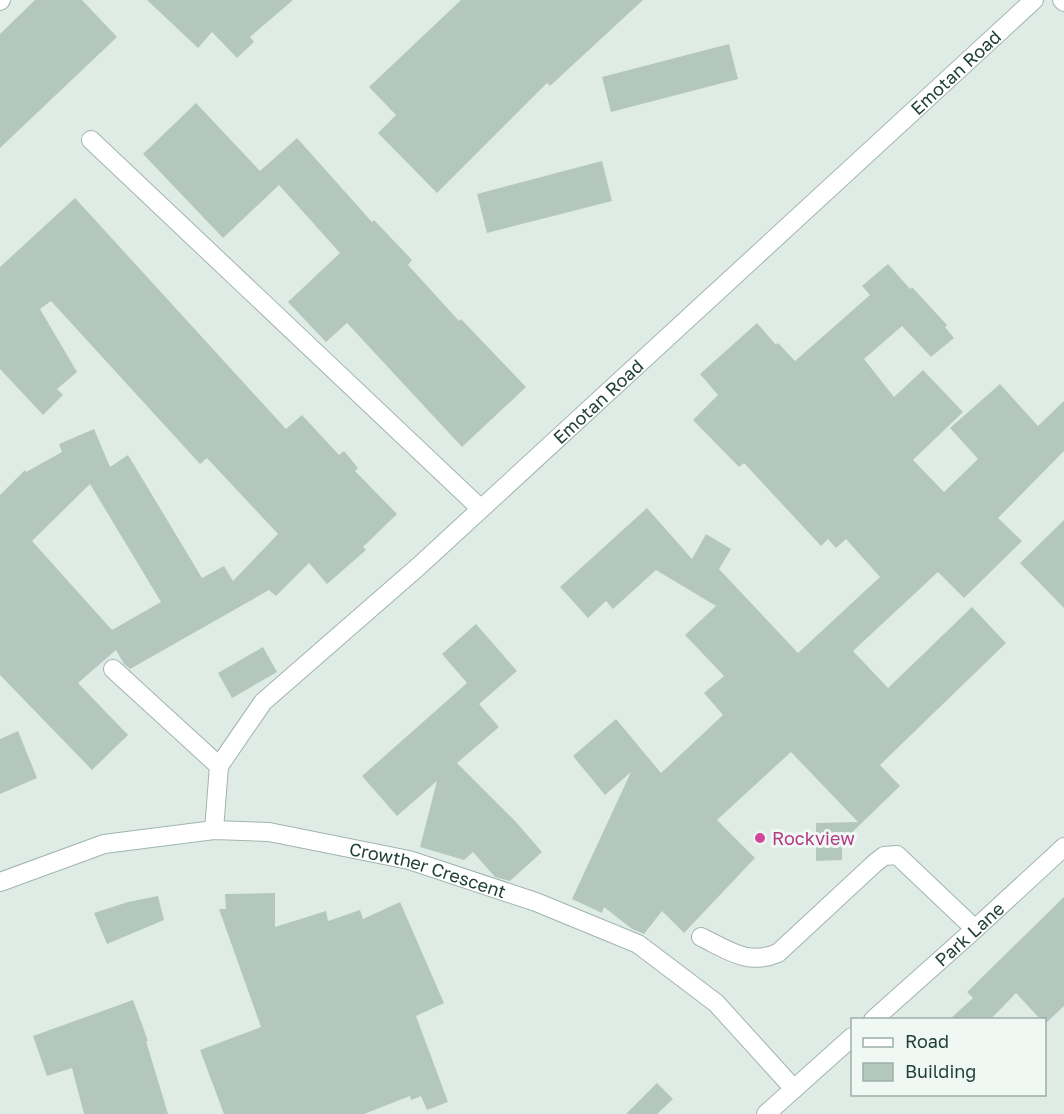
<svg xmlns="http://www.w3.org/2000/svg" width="1064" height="1114" font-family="'Golos Text',sans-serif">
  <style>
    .building { fill: #b4c7bf; fill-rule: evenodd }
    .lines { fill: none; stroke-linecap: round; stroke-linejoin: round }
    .minor-casing { stroke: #a1b4ae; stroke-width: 20 }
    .minor { stroke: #fff; stroke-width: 18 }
    .hotel-dot { fill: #d1479c; stroke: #f0f8f4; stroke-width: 2 }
    .labels { text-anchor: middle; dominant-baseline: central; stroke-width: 6; stroke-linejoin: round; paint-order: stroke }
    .street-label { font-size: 18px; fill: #1e3e36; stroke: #f0f8f4 }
    .hotel-label { font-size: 18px; fill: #b23c85; stroke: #f0f8f4; text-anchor: start }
  </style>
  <rect width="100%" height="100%" fill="#dfece6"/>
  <path class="building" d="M35,0h47l35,37 -117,111v-114z
    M147,0h146l-43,37 4,5 -17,16 -25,-26 -14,16z
    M461,0h182l-93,86 -3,-3 -110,110 -59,-60 18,-18 -27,-28z
    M729,44l9,35 -127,33 -9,-35z
    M196,103l64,68 37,-33 75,84 2,-2 38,40 -4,5 51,56 2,-2 65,68 -64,60 -115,-124 -21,19 -38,-40 52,-49 -61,-68 -56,53 -80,-84z
    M602,161l10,40 -125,32 -10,-39z
    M75,198l211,231 16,-14 37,40 5,-4 14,17 -3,3 42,43 -34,33 3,3 -39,34 -18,-21 -33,33 -7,-6 -139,79 -6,-5 -8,-14 -38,33 50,52 -36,35 -92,-95v-180l25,-25 1,2 36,-20 -3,-8 35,-15 16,38 18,-12 74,123 22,-12 9,15 45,-47 -71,-76 -7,6 -149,-163 -11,8 37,63 -20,17 6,6 -20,20 -43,-46v-102zM90,484l71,118 -49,28 -80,-89z
    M888,264l22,25 2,-2 35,38 -2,2 9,11 -23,19 -29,-31 -38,33 30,38 29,-27 40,42 -50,48 31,32 34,-33 -28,-31 50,-44 38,42 26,-25v50l-66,67 24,23 -58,57 -26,-26 -85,79 35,37 84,-81 34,36 -126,122 20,21 -58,56v18l-26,1v-38l42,-1 -67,-70 -74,68 38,38 -71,75 -22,-22 -18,23 -12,-5 -28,-22 -2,6 -30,-14 59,-127 -26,23 -32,-39 43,-37 45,54 62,-58 -19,-22 20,-17 -39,-41 31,-29 -60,-36 -43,39 -7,-8 -18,17 -28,-31 87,-79 45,51 14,-25 25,15 -12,20 79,84 82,-76 -34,-38 -10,9 -8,-9 -7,7 -77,-83 -5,4 -46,-47 25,-25 -18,-21 57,-51 19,22 2,-2 17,18 75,-66 -8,-9z
    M1064,520v88l-44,-45z
    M476,624l41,47 -38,33 20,23 -42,36 59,59 26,30 -32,29 -15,-4 -22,-25 -9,8 -44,-13 17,-66 -40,35 -35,-40 105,-93 -25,-29z
    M263,647l14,25 -45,26 -14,-25z
    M18,731l19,47 -37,16v-55z
    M275,893v34l51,-16 2,10 32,-11 3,9 37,-17 44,101 -28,13 32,86 -21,8 -6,-14 -10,4 -1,-4 -46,18h-140l-24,-64 61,-23 -42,-118h7l-1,-15z
    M158,896l6,24 -57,24 -13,-31 34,-11z
    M1064,897v109l-19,18 -1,-4h-3l-25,-27 -26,27h-41l24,-22 -6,-6z
    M133,1000l15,41h-2l22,73h-84l-12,-46 -25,8 -14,-40z
    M657,1083l16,16 -16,15h-31z"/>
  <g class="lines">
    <g class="minor-casing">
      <g id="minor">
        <path d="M1062,0l2,2"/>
        <path d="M0,1l1,-1"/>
        <path d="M91,140l389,368"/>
        <path d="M113,669l106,97"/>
        <path id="s1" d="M214,830l5,-64 44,-64 156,-136 615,-566"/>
        <path id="s2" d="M0,882l104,-38 110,-14 55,2 140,28 127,42 102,42 78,59 78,86"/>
        <path d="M701,937c27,13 47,29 77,16l97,-90 9,-7 13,-1 78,74"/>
        <path id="s3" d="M873,1020l102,-91 89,-82"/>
        <path d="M766,1114l86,-77"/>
      </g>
    </g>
    <use href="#minor" class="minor"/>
  </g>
  <circle class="hotel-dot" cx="760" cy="838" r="6"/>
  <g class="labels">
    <g class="street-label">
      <text stroke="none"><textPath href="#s1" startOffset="1078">Emotan Road</textPath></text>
      <text stroke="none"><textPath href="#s1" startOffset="592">Emotan Road</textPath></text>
      <text stroke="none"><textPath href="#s2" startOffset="440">Crowther Crescent</textPath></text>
      <text stroke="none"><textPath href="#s3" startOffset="129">Park Lane</textPath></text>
    </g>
    <g class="hotel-label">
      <text x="772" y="838">Rockview</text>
    </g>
  </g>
  <rect x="851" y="1018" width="195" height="78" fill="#f0f8f4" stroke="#9caea8" stroke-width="1.5"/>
  <rect x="863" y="1038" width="30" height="9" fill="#ffffff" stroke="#9caea8" stroke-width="1.5"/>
  <text x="905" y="1048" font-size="18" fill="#1e3e36">Road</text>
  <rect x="863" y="1063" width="30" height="18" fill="#b4c7bf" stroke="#9caea8" stroke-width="1.5"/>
  <text x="905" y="1078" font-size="18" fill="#1e3e36">Building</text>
</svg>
